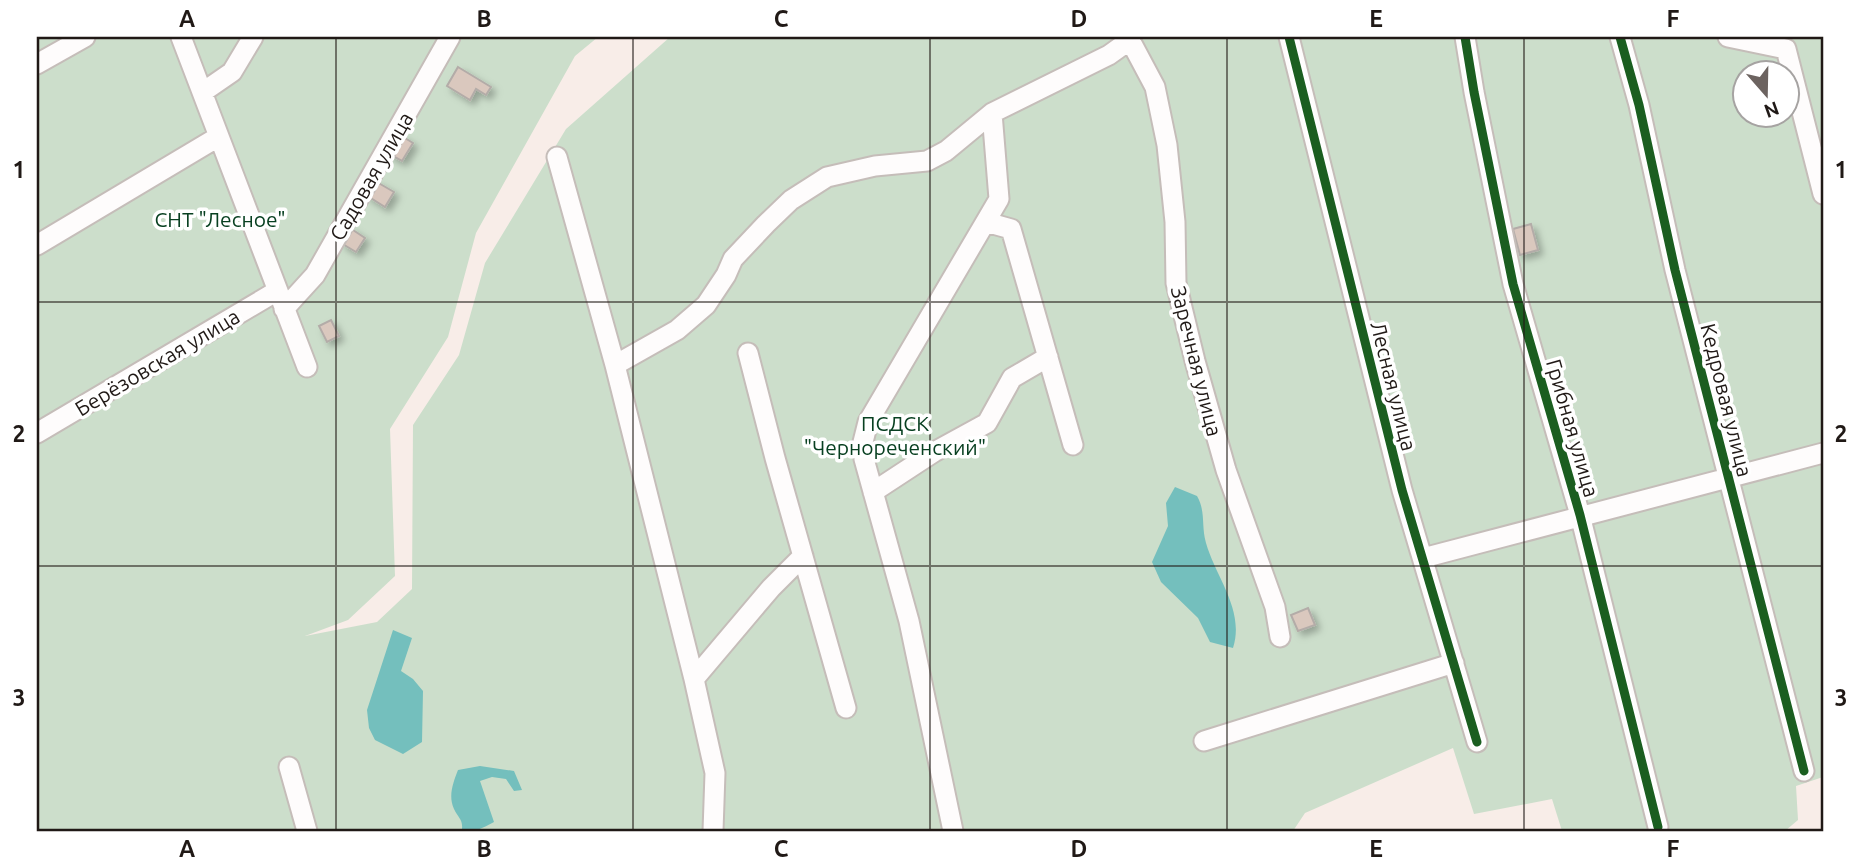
<svg xmlns="http://www.w3.org/2000/svg" width="1860" height="868" font-family="Ubuntu,sans-serif">
  <style>
    .green { fill: #ccdecb; fill-rule: evenodd }
    .water { fill: #74bfbd }
    .building { fill: #dac8be; stroke: #b3aca8; stroke-width: 2; filter: url(#shadow) }
    .lines { fill: none; stroke-linecap: round; stroke-linejoin: round }
    .minor-casing { stroke: #c5bdb9; stroke-width: 23 }
    .minor { stroke: #fefcfc; stroke-width: 19 }
    .cycleway-casing { stroke: #fff; stroke-width: 13 }
    .cycleway { stroke: #1b5e20; stroke-width: 9 }
    .grid { fill: none; stroke: #201916; stroke-width: 2; stroke-opacity: 0.55 }
    .labels { text-anchor: middle; dominant-baseline: central; stroke-width: 7; stroke-linejoin: round; paint-order: stroke }
    .street-label { font-size: 21px; fill: #201916; stroke: #fff }
    .park-label { font-size: 21px; fill: #084021; stroke: #fff }
    .neatline { fill: none; stroke: #201916; stroke-width: 2.5 }
    .grid-label { font-size: 23px; text-anchor: middle; font-weight: bold; fill: #201916 }
  </style>
  <defs>
    <filter id="shadow"><feDropShadow dx="4.5" dy="4.5" stdDeviation="3.5" flood-color="#0004"/></filter>
  </defs>
  <rect width="100%" height="100%" fill="#f8ede8"/>
  <path class="green" d="M37,37h561l-23,19 -99,177 -28,104 -58,92 5,147 -47,44 -43,16 72,-14 35,-33 1,-164 46,-70 26,-92 81,-134 104,-92h1153v740l-27,9 2,34 -13,11h-223l-10,-32 -78,15 -21,-66 -148,65 -12,18h-1256zM1744,74h42v42h-42z"/>
  <path class="water" d="M1175,487l22,9c9,16 4,29 9,47 10,35 39,67 27,105l-23,-6 -12,-24 -37,-36 -9,-20 16,-36 -2,-23z
    M393,630l19,8 -11,33 12,8 10,12 -1,51 -19,12 -28,-14 -6,-12 -2,-18z
    M480,766l34,5 8,19 -8,1 -8,-12 -14,-2 -12,4 14,41c-10,5 -20,12 -32,7 1,-10 -4,-11 -8,-20 -6,-13 -1,-26 4,-39z"/>
  <path class="building" d="M458,67l33,20 -5,8 -10,-6 -6,11 -23,-14z
    M400,135l13,8 -11,18 -13,-7z
    M375,181l19,11 -9,15 -19,-12z
    M1531,224l7,26 -18,5 -7,-26z
    M350,228l15,10 -9,14 -15,-9z
    M331,320l8,16 -12,6 -8,-16z
    M1308,608l7,17 -17,6 -7,-16z"/>
  <g class="lines">
    <g class="minor-casing">
      <path id="minor" d="M181,37l126,330
        M1289,37l113,453 75,252
        M1465,37l9,55 39,192 67,231 78,312
        M1620,37l19,68 36,165 129,501
        M1728,37l58,12 37,145
        M1130,40l25,47 12,58 8,77 1,61 19,78 31,109 49,137 5,30
        M37,64l48,-27
        M203,92l29,-20 21,-35
        M557,157l58,208 79,314 21,94 -2,58
        M986,222l25,7 62,216
        M37,245l181,-108
        M284,309l31,-34 135,-238
        M748,353l27,105 71,250
        M615,365l62,-35 29,-25 20,-30 7,-16 33,-35 25,-24 36,-23 48,-11 52,-5 19,-10 46,-38 117,-58 21,-15 1,-3
        M37,433l240,-142
        M873,492l61,-40 53,-29 25,-45 36,-21
        M1423,558l400,-105
        M694,679l77,-91 32,-32
        M1204,741l250,-78
        M289,767l18,64
        M953,831l-44,-210 -45,-162 -1,-17 5,-20 131,-223 -7,-86"/>
    </g>
    <use href="#minor" class="minor"/>
    <g class="cycleway-casing">
      <path id="cycleway" d="M1289,37l113,453 75,252
        M1465,37l9,55 39,192 67,231 78,312
        M1620,37l19,68 36,165 129,501"/>
    </g>
    <use href="#cycleway" class="cycleway"/>
  </g>
  <path class="grid" d="M336,37v794M633,37v794M930,37v794M1227,37v794M1524,37v794M37,302h1786M37,566h1786"/>
  <g class="labels">
    <g class="street-label">
      <text transform="translate(371 176) rotate(-60)">Садовая улица</text>
      <text transform="translate(1197 361) rotate(76)">Заречная улица</text>
      <text transform="translate(157 362) rotate(-31)">Берёзовская улица</text>
      <text transform="translate(1394 386) rotate(76)">Лесная улица</text>
      <text transform="translate(1727 400) rotate(76)">Кедровая улица</text>
      <text transform="translate(1573 428) rotate(74)">Грибная улица</text>
    </g>
    <g class="park-label">
      <text x="220" y="219">СНТ "Лесное"</text>
      <text x="895" y="423">ПСДСК<tspan x="895" dy="24">"Чернореченский"</tspan></text>
    </g>
  </g>
  <rect width="1860" height="868" fill="none" stroke="#ffffff" stroke-width="77"/>
  <g transform="translate(1766 94) rotate(160)"><circle r="33" fill="#ffffff" stroke="#a6a3a2" stroke-width="2"/>
  <path d="M0-5L12 26L0 18L-12 26Z" fill="#6c6360"/>
  <text y="-10" font-size="19" font-weight="bold" text-anchor="middle" fill="#201916">N</text>
  </g>
  <rect x="38" y="38" width="1784" height="792" class="neatline"/>
  <g class="grid-label">
    <text x="187" y="27">A</text>
    <text x="484" y="27">B</text>
    <text x="781" y="27">C</text>
    <text x="1079" y="27">D</text>
    <text x="1376" y="27">E</text>
    <text x="1673" y="27">F</text>
    <text x="19" y="178">1</text>
    <text x="1841" y="178">1</text>
    <text x="19" y="442">2</text>
    <text x="1841" y="442">2</text>
    <text x="19" y="706">3</text>
    <text x="1841" y="706">3</text>
    <text x="187" y="857">A</text>
    <text x="484" y="857">B</text>
    <text x="781" y="857">C</text>
    <text x="1079" y="857">D</text>
    <text x="1376" y="857">E</text>
    <text x="1673" y="857">F</text>
  </g>
</svg>
